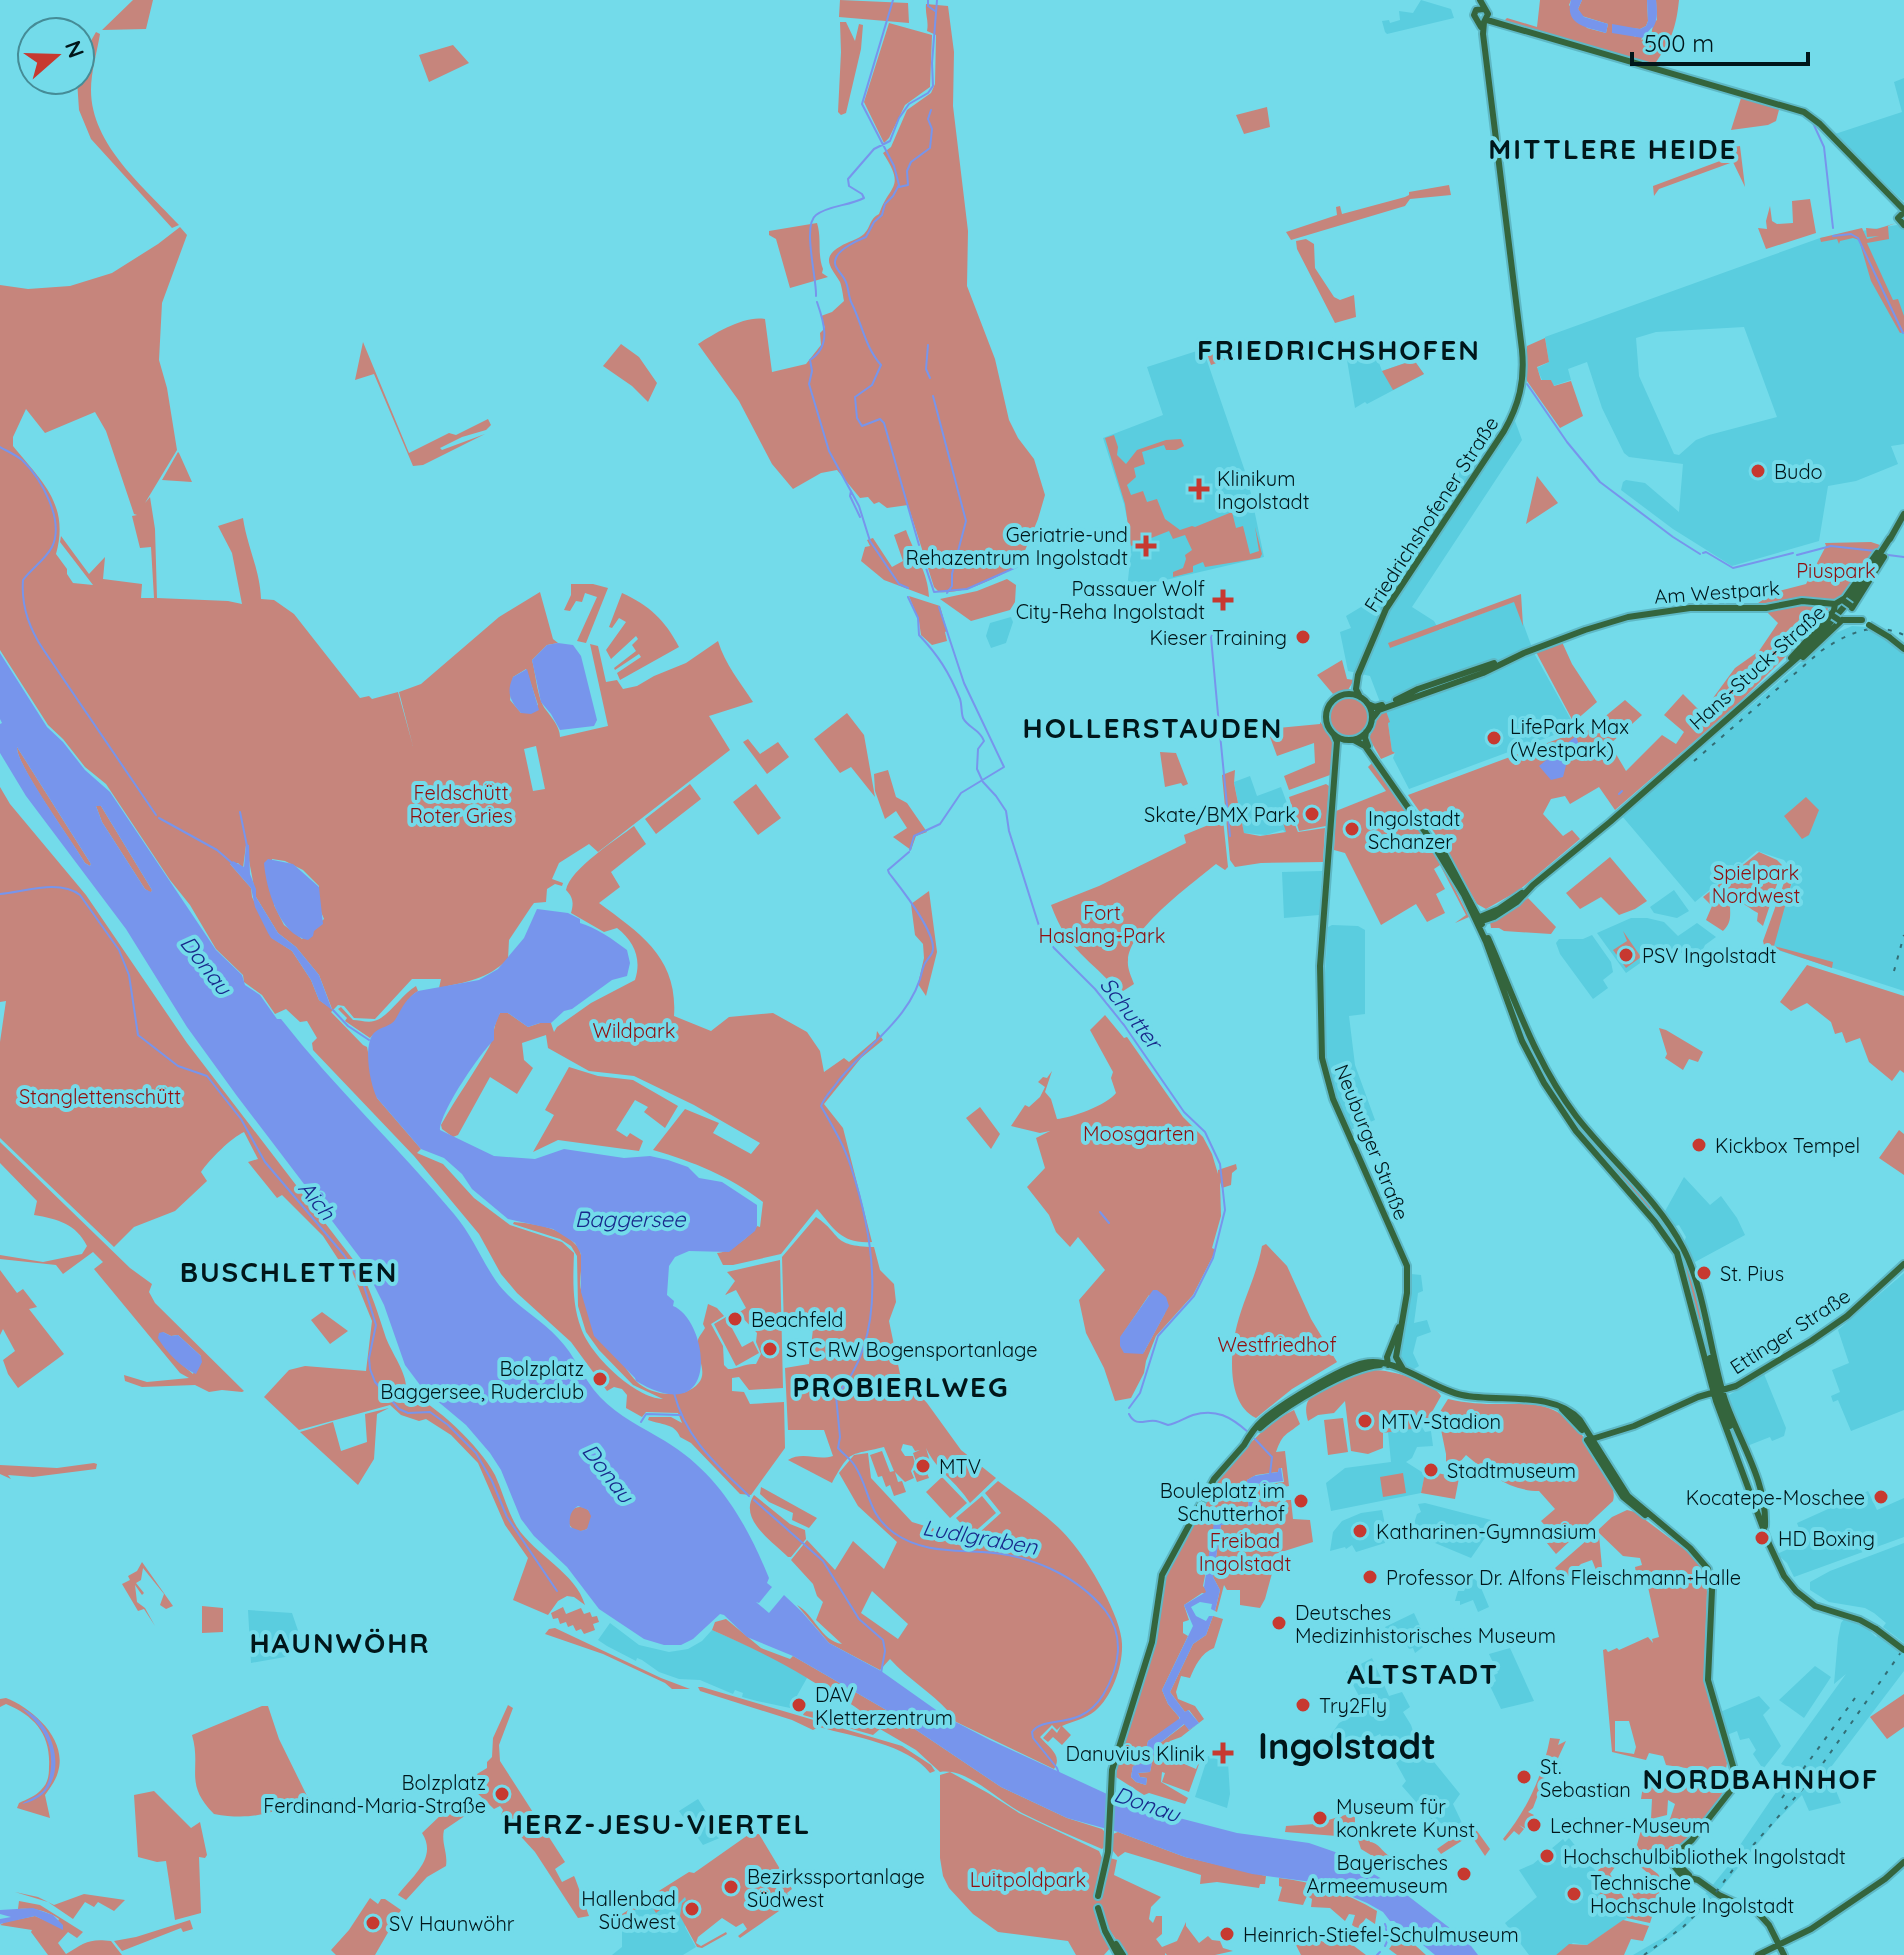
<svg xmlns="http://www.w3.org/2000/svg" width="1904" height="1955" font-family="Quicksand,sans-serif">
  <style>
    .built { fill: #5acddf; fill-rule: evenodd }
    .green { fill: #c6857c; fill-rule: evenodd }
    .water { fill: #7795ec; fill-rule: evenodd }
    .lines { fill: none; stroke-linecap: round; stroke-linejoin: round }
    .stream { stroke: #7795ec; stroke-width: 2 }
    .major-casing { stroke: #5eb8c5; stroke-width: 10 }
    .major { stroke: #34653d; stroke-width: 6 }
    .rail { stroke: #336d75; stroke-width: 2; stroke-dasharray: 4 8; stroke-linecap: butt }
    .major-bridge-casing { stroke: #5eb8c5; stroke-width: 10; stroke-linecap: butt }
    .major-bridge { stroke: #34653d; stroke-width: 6 }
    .poi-dot { fill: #c73930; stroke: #73dbea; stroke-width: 3 }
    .labels { text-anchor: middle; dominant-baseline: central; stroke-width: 8; stroke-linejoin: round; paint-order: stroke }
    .poi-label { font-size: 20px; fill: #01161a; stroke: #73dbea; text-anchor: start }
    .street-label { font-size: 20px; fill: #01161a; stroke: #73dbea }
    .park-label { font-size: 20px; fill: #910f0e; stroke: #73dbea }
    .water-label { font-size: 22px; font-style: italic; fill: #18298b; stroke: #73dbea }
    .district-label { font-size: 28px; font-weight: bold; letter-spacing: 2px; fill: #01161a; stroke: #73dbea }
    .town-label { font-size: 36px; font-weight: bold; fill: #01161a; stroke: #73dbea }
  </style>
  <rect width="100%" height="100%" fill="#73dbea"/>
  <path class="built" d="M1421,0l30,9 3,9 -67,16 -2,-2 -3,-11 7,-1 1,3 10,-3 -1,-9 14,2z
    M1904,78v122l-1,1 -68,-67 67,-22 -8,-30z
    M1897,225l7,4v215l-13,2 7,18 -42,17 -28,5 -9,55 -87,25 -59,-37 -52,-39 2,-8 3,-2 19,3 34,29 4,-48 -54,-7 -5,-4 -22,-45 -15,-46 -19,7 3,11 -18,6 -2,-6h-9l-5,-12 12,-6 -4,-25 275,-99zM1744,327l33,90 -68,18 -13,5 -17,15 -5,-1 -35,-78 -3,-38 20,-6z
    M1370,338l12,33 32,-11 10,14 -57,30 -2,-2 -10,6 -9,-54z
    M1203,349l45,131 16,77 -137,32 4,-37 -1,-19 -6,-29 -21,-66 60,-23 -16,-48z
    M1515,421l7,19 -110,167 22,14 5,9 76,-29 19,52 40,72 -4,4 -161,60 -16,-31 2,-5 -3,-2 -4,-28 -18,-47 -22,-5 -8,-39 11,-4 -5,-12 15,-9 32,-37 75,-116 18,13z
    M1011,617l2,5 -7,21 -15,5 -5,-12 4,-13z
    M1852,626l15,1 37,26v338l-133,-43 24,-74 -11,-14 -27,-9 -62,51 -73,-86 214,-183z
    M1250,776l7,20 24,-9 16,43 -10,4 -4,-4 -17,5 -22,-2 -10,-51z
    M1322,871l-3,44 -35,3 -2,-46z
    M1674,890l15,21 -12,7 -23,-5 -4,-6z
    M1631,918h16l17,4 14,14 19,-13 19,14 -11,8 -6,13 -36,-11 -37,26 -29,-40z
    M1332,925l26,1 7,4v84l-16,2 6,49 20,55 -25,10 -23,-59 -3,-47 1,-50 3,-47z
    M1592,935l19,27 2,10 -10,8 5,8 -15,11 -33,-45 -4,-11 3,-4h24z
    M1684,1177l26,28 11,-9 16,22 8,17 -50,27 -11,-20 2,-5 -7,-12 -6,2 -9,-14z
    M1904,1273v137l-53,21 -13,-31 -5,2 -2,-6 9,-4 -8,-22 17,-7 -11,-33z
    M1411,1274l10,1 2,16 -5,2 -4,30 13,-3 4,12 -14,5 -4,16 6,13 -5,3 1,3 -11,-5 -5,-12 12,-61z
    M1764,1374l22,54 -2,8 -12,5 -2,-4 -23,9 -18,-43v-8z
    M1422,1427l3,5 6,-1 2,15 -16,1 -5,11 -6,4 19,12 -4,19 -90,18 -5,-28 19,-15 46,-6 -3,-30z
    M1868,1491l9,19 27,-12v39l-110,40 -7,-14 -10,-9 27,-12 -7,-19z
    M1425,1503l66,17 -4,15 -16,23 -60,-25 6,-19 4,-2 -3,-8z
    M1382,1510l4,19 -1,14 -29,9 -4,-7 -6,4 -1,-2 -15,4 3,-19 9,-11 19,-8z
    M1904,1543v100l-21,-16 3,-4 -12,-10 -9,-5 -36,-6 -19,-12v-8l20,-11z
    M1471,1576l8,7 10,24 -11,5 -5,-12 -13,5v-4h-5l3,-10h6z
    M248,1610l44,3 12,35 -19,9 -34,6z
    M1414,1613l12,26 -5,2 2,6 -8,6 -2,-5 -4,1 -7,-12 -10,1 -7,-11z
    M1844,1619l22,8 10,10 3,-3 25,19v18l-76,100 13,32 -32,8 -7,-16 -26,26 -65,80 -26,26 -38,28h-14l31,-18 20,-17 59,-72 -3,-3 52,-76 -11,-5 65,-90 -12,10 4,-46 3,-15z
    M610,1623l29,22 30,7 19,-3 14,-8 10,-11 72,32 23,16 -17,30 -33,-7 -15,-4 1,-4 -8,-3 -2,4 -33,-14 -21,-1 -20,-7 -17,-12 -5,-2 -1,3 -29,-15 -9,-6z
    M1510,1648l24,53 -33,8 -11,-23 6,-5 -2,-6 4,-2 -9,-19z
    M1372,1658l17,38 13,-4 8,15 -7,5 8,13 12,35 7,-3 30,37 -7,10 9,19 -17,12 -43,-49 4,-5 -26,-47 -28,14 -7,-9 -23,19 -4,-4 21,-31 27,-14 -20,-37z
    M1815,1666l16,11 -27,41 -25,-18z
    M1759,1696l11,12 -7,7 18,31 -18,23 -10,-15 3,-4 -7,-12 -9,2 -3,-9 -10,4 -7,-23z
    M1208,1756l20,7 2,31 -3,14 -32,-11z
    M698,1799l24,38 -19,8 -24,-34z
    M1569,1838l55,68 3,12 -40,27 -14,-2 -17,12h-27l-24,-32 32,-26 -18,-27 14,-6 30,-25 2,3z
    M674,1882l13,18 -2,27 11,20 -13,8h-71l10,-8v-19l-3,-12z"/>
  <path class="green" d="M133,0h20l-7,29 -44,1z
    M840,0l68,3 1,20 -70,-6z
    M1540,0h31l-2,5 18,23 19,5 2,-9 -26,-8 -4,-7 4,-9h65l1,21 -2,5 -6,3 -11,-1 6,9 22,-17 -1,-20h23c-3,29 -8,41 -25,65l-150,-44 3,-3 30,9z
    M926,4l22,2 6,46 -1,54 15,125 -1,55 28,73 14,61 9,18 16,21 11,36 -7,24 -19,46c-23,13 -52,29 -80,27l-5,-5 -26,-82 -21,3 -8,-6 -5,2 -6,-7 -8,1 -23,-28 -16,3 -28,16 -21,-25 -33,-63 -41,-57c17,-11 47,-29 67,-25l7,53 34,-8 15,-19 -1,-12 5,-5 -4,-12 11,-4 12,-11c-1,-5 -2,-14 -4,-19 -9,-15 -20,-24 1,-36 6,-4 18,-7 23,-12 7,-7 5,-15 15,-20 11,-31 27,-25 4,-61l8,-6 16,-37 24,-17 4,-9 1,-49 -9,-4c2,-10 -2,-16 -1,-27z
    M840,22h6l9,19 4,-17 4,1 -2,24 -15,64 -5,2 -3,-3 3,-60z
    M889,23l43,12 -2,52 -25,18 -16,33 -5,5 -20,-41z
    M96,32l4,2c-3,18 -9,38 -9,56 0,55 54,98 88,135l-7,3 -81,-89 -12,-29 -2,-30h3v-20z
    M453,45l16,18 -40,19 -10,-27z
    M1742,95l38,11 -4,15 -8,4 -37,5z
    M1267,107l3,20 -26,7 -8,-19z
    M1740,146l5,41 -12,-25 -74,27 -5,7 -1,-10 83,-31 -2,-8z
    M1449,185l2,10 -41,4 -5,7 -114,34 -5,-8 51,-17 -1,-8 4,-1 2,8 63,-17 4,-2v-3z
    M1810,199l6,34 -50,16 -8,-21 9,1 -1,-8 4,-15 2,15 5,3 16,-1 -1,-22z
    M817,223c5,16 0,30 6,46l-1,4 6,4 -38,11 -14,-49 -7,-4v-4z
    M1896,223l-8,3 1,13 -22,4 26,57 5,-1 6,17v16l-4,1 -29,-52 -12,-41 -6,-2 -13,3 -1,3 -2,-5 -16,3 -1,-4 42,-10 5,11 12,-3 -12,1 -1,-9 11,1z
    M180,227l7,8 -25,68 -3,57 8,28 10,62 -32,53 5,-6 5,32 2,69 71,3 14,3 -10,-51 -14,-27 25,-8c4,28 17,52 18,81l13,1 20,14 66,84 9,-2 3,3 26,-7 15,54 -14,-54 22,-8 78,-67 41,-25 13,47 5,4 -11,2 -15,15c4,14 5,39 14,50 6,8 14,17 14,27l48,-11 -18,-82 8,2 8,36 11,-2 6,9 14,-3 17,-10 32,-13 32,-22c7,23 22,41 35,61l-44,14 21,34 -132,102 -9,-8 -30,19 -7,16 11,4 -1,3 -7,-2 -8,5 -1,13 -12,1 -3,4 -22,33 -1,19c-20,20 -42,23 -69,29l2,-9h-29l-37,40 -21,-1 -10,-12 -6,-1 -7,7 32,33 4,2 10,51 44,51 -4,4 26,11 31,34 36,27 52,17 12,11c-1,26 -2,51 7,75 9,27 54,70 82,71l-30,-14 -34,-35 -13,-18 -8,-26 -1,-50 -6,-10 -11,-7 -47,-15 1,-2c22,2 46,5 62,23 12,13 0,33 6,48 6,18 42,76 55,89 10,10 35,16 45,9l1,2c35,-14 11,-32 15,-53 0,-2 6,-10 7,-12l-2,-4 5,-20 9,4 7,8 -13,8 12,22 1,19 4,4c10,0 18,-6 28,-5l5,-10 -5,-12 1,-9 -19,-20 8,-5 -10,-18 -11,5 10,-14 -8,-9 53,-12 3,128 -34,2 -10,-13 -7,1v13l12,1 6,12 34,-2 1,46 -34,47 -11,-1 -49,-51 -11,-6c-5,-14 -19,-12 -32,-17l1,-3h22l11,6 -4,-10 -32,-1 -4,5 -16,-9 1,-13 -5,-6 -8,-2 -7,4 -36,-49 -54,-49 -16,-19 -22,-40 -65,-78 -101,-106 -1,-7 5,-5 -10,-17 -7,1 -14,-13 -11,5 -13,-19 -18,-13 -1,-7 -27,-26 -26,-44 -20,-25 -64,-96 -21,-17 -22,-28 -15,-14 -48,-75v-365l28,4 42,-3 42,-13 46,-29zM26,409l19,24 50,-21 11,19 28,83 3,1 -5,1 8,32 11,-1 3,51h-13l1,-14 -39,-5 2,-22 -16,17 -28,-38 -1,6 33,43 -20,-2 -6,-9v-5l-11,-15c14,-50 -15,-73 -43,-108v-9zM526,669l12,36 -17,8 -11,-13 3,-23zM536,746l9,43 -12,2 -9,-42zM246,845l10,52 22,36 18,14 23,28 13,34 -13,-9 -8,-20 -19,-29 -20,-13 -20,-41 -1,-9 -21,-24 8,-1 5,5zM272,859l13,2 18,9 16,16v21l5,12 -22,20 -18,-14 -10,-20 1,-4 -6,-12z
    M1306,239l8,5 1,24 19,29 6,3 14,-5 2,22 -21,6 -38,-74 -1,-8z
    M1545,338l4,24 -12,5 4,13h10l3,6 17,-5 12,35 -23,12 -33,-47v-35z
    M1227,340l6,17 -22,8 -6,-17z
    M363,342l46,111 40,-20 7,2 32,-16 3,6 -5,5 -24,7 -22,11 2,2 43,-16 -62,31 -10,1 -39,-92 -19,6z
    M621,344l18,13 18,26 -9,19 -16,-16 -29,-20z
    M1414,360l10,14 -31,16 -11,-19z
    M1114,435l4,12 -1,8 9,9 11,-14 29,-10 15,-1 3,7 -8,4h-10l-2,-5 -22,7 3,12 -11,4 2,9 -9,8 4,10 12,-4 4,11 10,-3 8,20 15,11 12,-4 3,1 37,-15 4,16 7,-2 7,28 9,-3 -4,-24 7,27 -2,4 -55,9 -2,-5 -10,4v6l-20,5v-5l10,-4 3,-9 -1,-4 7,-5 -7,-15 -12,4 -4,-8 -38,15 -6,-42 -20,-66z
    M178,452l1,1 13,29 -30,-2z
    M1537,476l21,27 -32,21z
    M906,530c8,23 22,42 23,67l-45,-17 -23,-19 4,-14 5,-1 -3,-6 6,-2 19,29 11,-6 -9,-26z
    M1871,542l9,3 -37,51 -12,5 -31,-4 -45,8 20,-13 31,-8 20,-38 -1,-3z
    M1007,579l9,6 -1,17 -5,8 -39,11 -31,-22 37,-8z
    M571,584h22l15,4 -22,55 -9,-2 20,-44 -12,-4 -3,9 -6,-1 -6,10 -6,-1 7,-15z
    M622,593c27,12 43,27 57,54l-59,33 -3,-7 24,-16 -2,-3 -24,16 -1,-2 22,-17 -4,-6 6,-6 -2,-3 -25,23 -5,-9 20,-28 -7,-4 -7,10 -3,-1z
    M1521,594l2,32 -9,-24 -124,46 -2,-5z
    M909,596l31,10 7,25 -2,1 2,9 -15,4 -11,-10 -2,-14z
    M1796,603l32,4 -1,8 -86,86 -126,109 -16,-23 -29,17 -5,-8 -14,3 -8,15 20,22 9,-6 8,9 -62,52 -32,18 -9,-5 -32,-56 -37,-53 158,-59 9,-11 -39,-73 26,-10 10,22 25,38 -22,19 10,12 40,-33 17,15 -32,29 16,27 36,-36 14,9 8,-12 -20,-17 19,-21 19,19 33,-45 24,-17 19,-28 -12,-12z
    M1342,660l5,19 7,1 -6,10 -15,4 -16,-19z
    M1353,696l11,6 6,17 -8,15 -15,5 -15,-9 -4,-13 7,-16z
    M1380,711h6l4,11 -2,1 4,28 3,2 -14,6 -12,-21z
    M847,713l17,22 11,62 -24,-30 -11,6 -26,-34z
    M1320,722l15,17 -5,36 -41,15 -5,-14 31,-13 -1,-20 -37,13 -10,-27 53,-5z
    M748,739l12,15 18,-12 11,15 -22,17 -24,-32z
    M17,747l74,117 -1,2 -5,-3c-13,-22 -69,-98 -68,-116z
    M1160,752l16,1 12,31 -5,2 -2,-3 -16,4z
    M1372,763l66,93 31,61 -14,6 11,-8 -26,-50 -6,4 11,20 -9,5 9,19 -18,9 -11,-18 -35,21 -36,-72 -11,-3 2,-39 50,-20 -18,-24z
    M888,770l8,27 11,6 20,29 -11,4 -5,14 -18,-13 14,-9 -11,-17 -11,8 -10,-28 -1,-17z
    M1235,770l-1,13 10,50 16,3 26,-4 -4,-13 9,-3 7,16 27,-4 -2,34 -62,1 -26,4 -5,-7 -8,-85z
    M690,784l11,15 -45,35 -11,-15z
    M756,784l25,34 -23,17 -25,-33z
    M1326,784l3,2 -3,40 -27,5 -10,-34z
    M0,787l10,17 76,91 101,148 168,219c15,24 22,49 31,76 6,16 22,36 20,53 30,14 73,54 89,84 8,17 12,36 22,52 18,28 59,46 68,78l-11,-8 -7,-1 -9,5 -10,14 -35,-15 15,-42 -23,-33 -27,-62 -27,-28 -25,-16 -7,2 -18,-6 -11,-10 -91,25 -35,-33 25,-27 16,-4 61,5 6,-50 -19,-47 -13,-12 -17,-26 -41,-41 -5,3 -29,-36 10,-3 -14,-27c-13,6 -34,27 -43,40l6,9 -32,30 -41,16 -20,20 -114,-109v-96l6,-41 -6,1z
    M1806,797l13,13 -10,25 -7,4 -18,-23z
    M96,806h5l51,84 -1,3 -6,-4 -43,-67z
    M1223,819l5,48 -3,3 -9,-6c-23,19 -87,65 -88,96 -1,8 3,16 6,24l-14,9c-30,-35 -52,-41 -69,-88l48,-19 87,-43 -2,-8z
    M634,826l12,18 -35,28 9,15 -21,16c42,31 79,55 75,113l37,15 18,-14 44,-4 34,19 13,19 4,21 20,-14 5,4 27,-23 1,-8 6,9 -22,18 -37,46 19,24 29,114c-30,2 -37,-12 -55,-33l-36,45 -48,11h-10l-6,-12c12,0 34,-17 40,-27l3,1 3,-25c-34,-26 -69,-40 -110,-52l32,-41 34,14 -6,10 38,21 9,-11 -66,-38 -60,-29 -45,-5 -41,-23 -2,-13 -24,8 2,17 9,8 -16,26 -27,-17 -32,58 -5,2 -11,-8 -1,-4c15,-27 33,-52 48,-78 5,-8 4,-23 11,-34h8l20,14 12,-4h11l3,9 3,-5 34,-24 44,-23c7,-21 -1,-39 -18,-52l-13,4 -33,-19c3,-10 2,-16 -5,-23 4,-21 50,-50 68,-64z
    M1759,852l18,8 6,6 -20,60 -6,-5 1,-8c-10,-5 -15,-13 -28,-11 0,14 2,20 -7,29l-17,-11 6,-14 -9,-9z
    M1610,857l37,44 -12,8 -16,6 -18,-18 -21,12 -14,-16z
    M1789,869l5,5 -20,72 59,16 -1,6 -68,-23 -1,-4z
    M929,891l8,61 -11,44 -8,-12 6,-26 -1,-14 -8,-9 -4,-31z
    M1528,898l28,29 -5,7 -47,-3 -5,-3h-8l-1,-6 15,-7z
    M1483,929l44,106 55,91 70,81 -4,4 -82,-96 -42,-73z
    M1623,931l18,26 -15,11 -13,-18 14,-9z
    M1807,965l97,31v77l-4,-3 -8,11 -23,-19 -9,-24 -14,5 -4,-11 -7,2 -4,-12 -24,-19 -16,8 -11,-9z
    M416,986l2,5c-14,8 -15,23 -25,32 -8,7 -17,7 -23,15l-25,-17 2,-3 -9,-9 3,-2 12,13c6,0 15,3 21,1 14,-3 28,-27 42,-35z
    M1105,1015l19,23 3,-1 56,80 20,20 9,17 6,20v-4l18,-6 1,5 -5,4 -1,12 -9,3 -2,-6 1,34 -9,32 4,2 -23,45 -37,41 -10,25 -2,12 -13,25 -16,3 -11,-33 -18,-35 -7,-33 26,-30 -27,-33 -8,10 -14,-15 -7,-17 -22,-28 18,-19 -9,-30 14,-7 -10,2 -29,-7 14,-21 4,2 11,-10 5,-10 -7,-5 5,-5 4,1 5,-7 -7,21 6,7 6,20c14,-1 50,-14 59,-26l-5,-15 2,-6 -23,-42zM1149,1295l16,18 -21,39 -24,-14z
    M1659,1028l7,2 37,22 -5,10 -9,-3 -6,11 -18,-12 2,-4z
    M569,1067l29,9 35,4 45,26 -13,22 -21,-16 4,-5 -13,-7 -19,30 11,7 3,-4 13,8 -4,10 -81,-11 -25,12 21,-37 -9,-5z
    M980,1107l20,27 -9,15 -25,-31z
    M1899,1130l5,4v41l-25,-17z
    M0,1142l130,126 22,16 -3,8 6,11 89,88 -2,1 -20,-2 -13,2 -14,-7 -53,2 -17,-6 -1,-6 23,7 42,-4 -9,-5 -86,-104 9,-7 -10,-10 -30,22 -7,-9 -56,-6v-4l43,7 39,-8 5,-8c-11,-22 -29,-27 -53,-31l3,-14 -37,-38zM163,1332l8,4 7,-1 23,21 -8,18 -13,-11z
    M816,1217c27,18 14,29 58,30l6,23 14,14 2,18 -7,19 11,53 27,29 34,47 35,28 -26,25c-13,-21 -34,-33 -44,-55l5,17 -6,3 4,10 -12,4 -4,-11 5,-3 -5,-15 7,-3 -5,1 -3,-5 -9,-2 -2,6 4,6h8l2,7 -4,8 3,7 -9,4 -10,-10 3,10 4,-1 4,11 -12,4 -4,-11 -4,2 -4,-11 -4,1 -8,-22 12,-4 8,21 4,-1 -10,-24c-36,9 -33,2 -52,36l-44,-23c15,-9 29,1 45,-4l-9,-26h-36l-3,-62 24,-4 4,-35 -6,-2 -23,1 -2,-71z
    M1661,1218c23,31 33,63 42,101l-7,2 -17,-66 -22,-33z
    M1266,1244l21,22 24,53 26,43 -45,27 -36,29c-30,-14 -26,-66 -19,-93 7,-27 20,-51 25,-79z
    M0,1270l17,23 6,-4 14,18 -8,2 35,45 -46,34 -10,-14 -5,-14 12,-9 -12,-22 -3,6z
    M322,1312l26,19 -18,13 -19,-24z
    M726,1317l16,30 11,-6 6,12 -23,13 -22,-42z
    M1374,1370c16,0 59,11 67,26l-9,16v8h-14v8l-35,5v15l-15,6 -17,-3 -6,-50 -11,12 -16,2 -10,6c-2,-7 -3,-14 0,-20 10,-15 49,-29 66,-31z
    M1448,1399c74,17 106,-22 150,62 7,12 19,27 15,40l-57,53 -14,-17 7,-7 -8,-9 14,-12 -16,-18c-29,0 -50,-17 -73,-36l-12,14 -8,-2v-13l-8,-39z
    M389,1408l-12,6 -3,45 -16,26 -58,-53 33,-10 8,29 26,-9 -2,-28z
    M1294,1410l6,14c-15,12 -17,9 -24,28l9,-1 4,35 -22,4v10h24l2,19 17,1 3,22 -38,12 -6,6v3l5,3 -9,33 -5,9 -20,-3v-15h-13l-3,-5 -7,27 -2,-1 5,-21 -7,-13 8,-52 35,-6 3,-10 -4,-23 11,-4 3,2 15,-2 -2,-14h-3l-1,4 -22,3 -9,5 2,32 -33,7 -13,67 8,9 -9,-2 -18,12 5,15 -6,2v11l5,3 -26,54 6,14 11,13v3l-31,21 -5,22 -10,3 -2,11 5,5 10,3 1,-7 -7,-1 -2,-4 12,-1 5,-25 30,-23 4,6 10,-7 -10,-13 -4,2 -15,-20 23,-48 13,-9 7,-19 10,3 -9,29c-13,5 -19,18 -24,30l-9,-2 -5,16 2,7 17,7 9,13 -23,18 -11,4 -4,9 4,2 -2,5 28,12 7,-16 -14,39 -27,-10 3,-9 -3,-1 -1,10 27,16 -3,6 -36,-11 -5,2 -28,-18 -2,-7 39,-121 8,-58 10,-27 46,-82 20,-26 37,-36z
    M1343,1418l5,34 -20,3 -4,-35z
    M868,1453l3,25 41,44 59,18 30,-27 -16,-20 13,-12c24,18 53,36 72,59 18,20 52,78 52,104 1,22 -10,53 -27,67 -10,8 -22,10 -33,15l9,9 -9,10 -9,-8 -5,5 -5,-4 9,-10 5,5 4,-7 -4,4 -5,-5 -12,12c9,11 23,18 14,32l-106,-51 1,-6c-18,-20 -41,-33 -59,-53l-10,11 -51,-27 -32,-38c17,9 24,36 45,39l-26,-24 7,-18 -6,-6 -4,-12 -22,-24 16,-20 28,30 18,-29 31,28 13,-27 -39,-36 -19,-33 15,-18zM872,1591l36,33 -10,15 -37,-26z
    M94,1463l3,1 -1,5 -63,8 -25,-2 3,4 -11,-5v-9l57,3z
    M1429,1471l30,7 -4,21 -34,-6 4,-20z
    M1403,1473l3,20 -23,4 -3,-20z
    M942,1477l25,26 -17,15 -24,-26z
    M761,1487l56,31 -8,10 -17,-8 1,-7 -24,-11 -9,-8z
    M754,1495l36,29 15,6 1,9 -15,18h-3c-16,-16 -50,-38 -34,-62z
    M982,1496l14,17 -25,22 -15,-17z
    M568 1519a12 12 0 1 1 24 0a12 12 0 1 1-24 0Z
    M1627,1510l8,2 57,43 13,19 2,18 -3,82 23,89 -2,11 -59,-9 -3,-9 -14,-3 -3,7 -34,-8 -9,-102 3,-1 2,3 9,-4 2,2 29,-13 5,6 -1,-4 7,-2 -13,-59 -9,2 -2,-13 7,-2 -2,-7 -17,-2 -26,-25 15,-14zM1615,1721h14l7,26 -2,7 -19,-3z
    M1595,1533l4,2 3,32 -6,3 -4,-10 -11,4 -16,15 -10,-11z
    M142,1562l31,44 -7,3 -6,-4 4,-11 -21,-26 -2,12 -5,3 8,10 -2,2 -7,-10 2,17 8,6 10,18 -11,-17 -6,2 -16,-27 8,-4 -2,-4 9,-5z
    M202,1606l21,2v24l-21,1z
    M563,1607l3,7 15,-6 3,6 6,-2 2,5 5,-1 2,6 -6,2 2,6 -11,4 -3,-5 -5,2 -3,-6 -5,2 -2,-5 -6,2 -2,-6 -5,1 -2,-6z
    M726,1619l35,29 29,11 3,-3 95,55 113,76 66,31 35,11 3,3v14l-3,3c-27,-12 -54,-23 -80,-36 -23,-12 -56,-46 -82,-41l-24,-22 -36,-21 -7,6 -70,-20 2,-4 12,1 4,-3 46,14 3,-4c-22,-20 -39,-26 -63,-41 -31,-19 -61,-33 -95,-48l3,-8z
    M555,1628l106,50 29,11h-18l-7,-6 -62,-29 -58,-20 4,-5z
    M702,1687l200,59 29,19 4,6 -5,2c-23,-29 -76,-36 -111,-46l-6,3 -21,-10 -92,-29 -2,-4z
    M1904,1694v33l-17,12 -17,-22z
    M6,1698c26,10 62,41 52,74 -2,8 -8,16 -13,23l5,23 -33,-10 2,-5c8,-4 17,-7 22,-13 7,-7 8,-14 8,-23 2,-32 -14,-51 -43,-63l-6,3v-8z
    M508,1705l5,3 -14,37 1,16 65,101 -10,7 7,13 12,-6 1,2 14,38 -11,2 -43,-66 -34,-37 2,-5 -3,-4 -6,3 -20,-19 8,-7 -5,-9 10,-6v-6l5,-5 1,-19z
    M262,1706h6l11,33 29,59c-36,15 -55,23 -94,16 -31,-31 -12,-45 -22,-79z
    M1550,1738l10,1 -2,6 8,-4 -13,28 -7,5 -13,34 -5,4 6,3 -8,14 -7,-4 5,4 -5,6 -5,-4 -9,10 -2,-2c24,-29 40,-64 47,-101z
    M950,1772l38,21 31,20 80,38 3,7 -6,37 14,-37 7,2 -3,15 47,22 -10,10 -2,12 4,4 3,-7h6v18l-6,5 6,8 15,-6 9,-19v4l13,17 9,-7 4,4 8,1 3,7 10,3 -18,4h-48l-2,-2v2h-39l-30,-46 15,38 -7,8h-28l-8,-14 -70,-9 -25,-18 -24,-26 -6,-12 -3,-18v-83z
    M1645,1772l16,3 2,13 16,-6 2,7 5,-4 -1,-9 36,6 4,5c-8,22 -47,64 -67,74l-17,-8 -4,-8 4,-15 4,-7 25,-4 5,-15 -7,-4 -1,15 -16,4 1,-20h-11z
    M154,1791l37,37 9,-6 7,33 -2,3 -6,-1 2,56 -26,7 -9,-59 -9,1 -19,-5 -4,-62z
    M470,1794l11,11 -37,25c-3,13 4,23 2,36l-19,11 -21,23 -8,-5c14,-19 40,-37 24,-62l21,-20 4,4z
    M1355,1812v14l-11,14 -7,-4 -52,-4 1,-6 29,-2z
    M1362,1825l8,17c11,1 13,14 25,16l8,12 -6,1 -36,-22 -3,-9 2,-7 2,6 2,-1 -4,-7z
    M1467,1828l10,3 13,18 -5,7 -14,-21 -30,19 -4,-5z
    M1118,1832l67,25 81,19 -1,8h-5l-1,4 -42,-6 -17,2 1,-9 -76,-23 -7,5 -5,-6v-17z
    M759,1834l33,55 -5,4 5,9 -52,36 -2,-2 9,-7 -4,-6 -7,4 -14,-9 -24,19 -2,6 5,3 25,-14 1,2 -25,14 -5,-1 -17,-31 2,-13 4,-3 -1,-3 -9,9 -4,-5 -16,12 -7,-11 -18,10 -2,7 -6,2 -4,-5 70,-44 5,1 54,-38z
    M1638,1859l20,15 5,8 -13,41 -23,-5 -3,-12 -6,-6 -11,6 -10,-8 10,-15 -9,-13 9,-6 8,3 -5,7 15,26 25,-25 -15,-13z
    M1279,1878c35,4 68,15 98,33l-2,13 -9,-6 -8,11 -6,-4 3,-10 -6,-1 -4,7 -15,-13 -19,-1 1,-8 -5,-3 -4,9 -25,-4 4,-14 -3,-1z
    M15,1892l23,5 16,8 30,-11 41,6 -11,11 -16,-9 -4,5 -9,-5 -12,17 -25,-17z
    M370,1898l8,6 3,-5h4l16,11 -26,45h-39l-5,-5 18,-20z
    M19,1901l21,4 43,27 -6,6 -9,-6 -10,11 8,11c18,-11 23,-16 45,-13l11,14h-74l-17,-23 1,-2 -32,-5 5,-3 30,-6 21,9 3,-6c-13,-9 -25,-11 -41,-10z
    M190,1920l3,9 -10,3 -2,-4 -59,23 -8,-10 22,-4z
    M1623,1920l26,6 -6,15 -12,-2 -7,16h-68l13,-11 18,1z
    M1392,1928h4l30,27h-29l-8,-6 8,-11 -5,4 -4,-13z
    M1306,1929l1,6 19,8 20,-3 20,15h-65l-6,-12 1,-12z"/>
  <path class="water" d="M1571,0h11l-4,9 6,8 24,7 -2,9c-18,-6 -42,-7 -35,-33z
    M1647,0h9c2,17 2,27 -13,38l-31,-5v-9l28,5 6,-3 2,-5z
    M558,643l15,2 8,11 16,64 -3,6 -34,4 -9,-16 -10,-12 -9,-42 15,-15z
    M0,653l47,74 16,15 22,28 25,22 106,158 26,25 3,10 15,10 17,24h4c54,69 117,128 173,195 18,21 27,45 42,67 18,25 42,35 62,57 17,17 25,41 42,59 19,20 42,30 65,44 53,32 81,81 104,137l-2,5 5,4 -13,16 -3,-1 13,11 15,-18 18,17 27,31 52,28 65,46 44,23 143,66 104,27 72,10 29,10 61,36 69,53 10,13h-43l-41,-34h-4l-7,-9 -16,-9 -47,-20 -68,-9 -67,-17 -67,-25 -51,-14 -66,-31 -113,-76 -95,-55 -46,-19 -23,-22 -4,-1 -27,25 -12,6h-17l-20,-6 -45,-30 -32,-42 -33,-31 -13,-17 -20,-49 -11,-17 -24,-28 -43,-36 -18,-24 -21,-60 -23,-46 -124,-163 -50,-69 -61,-98 -100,-133 -26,-43v-29l2,-1 -2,-4zM17,747l74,117 -1,2 -5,-3c-12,-21 -69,-99 -68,-116zM96,806h5l51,84 -1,2 -6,-3 -43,-67zM578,1506l10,4 3,6 -4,13 -6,2 -11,-4c-1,-9 0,-16 8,-21z
    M527,669l12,41 -8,4 -10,-1c-11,-12 -15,-21 -8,-36z
    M1576,736l3,9 -3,8 -8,5 -5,19 -12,3 -12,-14z
    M246,844l3,1 1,29 6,15v8l22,36 18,14 23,28 13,35 -13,-10 -8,-20 -19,-29 -21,-13 -3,-5 -13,-26 -4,-19 -21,-24 3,-3 11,6z
    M268,859l25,5 26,23 4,37 -9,7 -1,5 -5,4c-29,-5 -42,-52 -44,-77z
    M537,909l31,4 12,6v4c15,4 34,17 47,27l3,13 -3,13 -15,4 -40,29 -8,2 -13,12h-11l-12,4 -20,-14h-8l-6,15v12c-14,13 -54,72 -54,90l54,26 41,3 29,-10 60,9 26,-2 18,4 20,7 11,11 23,4 35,23v21l-2,5 -26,21 -40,-1 -14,6 -6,9 -2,29 7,6 -1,5c35,13 51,127 -37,75l-1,-3 -41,-42 -13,-44v-38l-6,-11 -22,-14 -45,-10 -36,-30 -10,-15 -18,-16 -23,-9 -44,-51c-7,-13 -15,-55 -2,-66 6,-5 16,-6 20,-12 7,-12 11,-22 23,-29l61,-11 19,-11 26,-31z
    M1153,1290h4l9,7 3,9 -26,48 -19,-1 -4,-7v-9z
    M163,1332l8,4 7,-1 23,21 1,6 -6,12c-14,-6 -30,-22 -38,-36l1,-5z
    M1279,1468h2l2,13 -28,3 4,25 -3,10 -35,6 -8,52 7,13 -5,21 -4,-2 1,-5 -12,-2 -9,5 5,9 10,5 3,-5h4l-7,19 -13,9 -23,48 15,20 3,-2 11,13 -10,7 -5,-6 -29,23 -5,25 -12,1 2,4 7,1 -1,7 -10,-3 -5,-5 2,-11 10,-3 5,-22 32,-23 -12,-14 -6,-14 31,-64 -9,-21 22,-13 -2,-5 10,-65 4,-5 31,-4 -2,-33 7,-4 24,-4z
    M21,1708c39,15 52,86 1,96 5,-4 15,-7 21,-13 6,-7 7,-15 8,-24 2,-27 -11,-43 -30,-59z
    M33,1908l20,7 10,10v5l-28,-14 -35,8v-5l11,-2 -11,-3v-4z"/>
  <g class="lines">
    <path class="stream" d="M893,0l-31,104 32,62 5,19 -6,11 -8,8 -3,11 -8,7 -8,15c-8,3 -27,12 -30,21 -4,9 5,14 9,22 4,7 3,17 7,24 10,20 13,43 29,61l-9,20 -17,12 2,21 5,8 18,-7 4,4 35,122
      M928,0v6l7,5
      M1813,123l11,24 9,81
      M899,187l9,-2 -1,-14 4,-9 19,-14 2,-19 -4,-10 3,-9
      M1833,236l18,-2 7,4 45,95
      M816,296c1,-17 -14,-71 0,-81 13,-10 33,-9 48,-17l-2,-4 -13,-8 -1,-7 26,-30 16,-8 9,-23 10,-14 19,-11 5,-7 -1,-23 5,-63
      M817,302c7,20 15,44 -7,58l2,11 -3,13 20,67 30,55 11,35 29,43 9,4
      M928,345l-2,24 4,9
      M1527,384l40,58 33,40 73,55 27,17
      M933,396l33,125 -14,53v12l-5,7
      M0,447c7,4 16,8 22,13 19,18 43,60 30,87 -7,13 -20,21 -29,33 -2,26 6,48 20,69l113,166
      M851,491l-1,5 10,21
      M921,553l13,39 33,-3 52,-23
      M1703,553l3,-1 27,16 60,-15
      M1797,555l34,-9 44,5
      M1888,555l16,2
      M908,597l10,21 1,17c19,20 30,37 41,64 2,6 1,13 3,19 5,10 17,11 21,23l-6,8 -1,20 6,13 13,14 10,15 3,20 31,98 14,19 41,41 29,36 60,87 21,20 15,32 5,46 -12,48 -19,38 -36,40 -18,57 -11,15
      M1219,725l-8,-88 1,-3 11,-4
      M1220,734l10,102
      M1619,794l3,-3
      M240,812l7,34
      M159,818l58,32 15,13
      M910,850l4,-14 26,-12 21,-31 43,-26 -40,-84 -25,-76
      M909,852l-21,18 1,3c10,13 51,63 43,80 -3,6 -7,7 -9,15 -10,49 -54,75 -84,112 -6,9 -14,16 -18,26 11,19 23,39 30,61 23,70 39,169 -15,229l4,41 -2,11c5,6 13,11 17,18 15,23 12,48 39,67 27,19 57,17 88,19 46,2 93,22 123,58 20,26 15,57 -2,85 -23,37 -59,19 -71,37l1,6 24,30 2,6
      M0,894c24,-2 59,-15 80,1l39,55 10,25 9,60 40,31 29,10 34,43 24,43 79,93 20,31 12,39 -7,33 1,11 5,13 24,27 9,4 22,-1 18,13 28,28 16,28 15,36 50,74
      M333,1010l15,16 21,14
      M1100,1212l9,11
      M674,1393c12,46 42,71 75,103
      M1129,1414c7,14 16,5 27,7 5,1 8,3 12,4 10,-2 16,-7 25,-10 23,-7 38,2 55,17
      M641,1422l5,-8 34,1
      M1255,1439l17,18 -2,17
      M754,1500l69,61 36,58 24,21 2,11 -4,22
      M1385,1924l1,3
      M1386,1929l2,6
      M1385,1946l4,-9
      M1377,1955l3,-3"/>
    <g class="major-casing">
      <path id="major" d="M1487,20l317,92 16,12 84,86
        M1481,27l-7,-12 2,-5 7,-1
        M1904,212l-6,6 6,7
        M1890,539l14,-25
        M1852,608l32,-51
        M1833,616l2,-12 10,-6 32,-45
        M1839,620h23
        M1889,637l15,12
        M1803,657l39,-37
        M1791,658l41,-45
        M1326 717a23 23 0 1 1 46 0a23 23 0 1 1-46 0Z
        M1360,697l-4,-8 2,-14 28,-66 118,-178c15,-26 21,-50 18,-81l-39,-316 1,-12 4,-8 -8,-14
        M1396,700l22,-11 76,-26
        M1368,704l7,3 7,-2
        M1372,719l7,-9 104,-37 41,-20 61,-23 43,-13 62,-9h76l36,-7 33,3
        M1366,732l-1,6 3,8
        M1334,735l3,7 -17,224 2,92 11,41 74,167v27l-11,64 7,12
        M1354,740l11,6 63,90 36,59 22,47 36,99 22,42 32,48 79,91 22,31 39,148 53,143 15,32 12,15 19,15 45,14 16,9
        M1444,853l38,71
        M1480,917l19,-8 23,-16
        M1479,922l15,-5 23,-15 16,-17 77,-63 196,-172 44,-50 40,-62
        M1488,938c27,61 47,124 88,178 34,44 82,83 107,132 22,42 27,105 42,152 14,41 42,81 40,126
        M1710,1358l7,30
        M1388,1365l-1,-8 12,-30
        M1720,1396l10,30
        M1562,1409l20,21
        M1260,1428c25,-22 87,-60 120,-63
        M1592,1439l42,-13 64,-29 38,-11 75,-45 36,-25 57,-52
        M1587,1440l36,57 22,18
        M1244,1445c5,-9 11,-18 19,-25 17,-15 79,-53 101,-57 31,-7 68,26 98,32 37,8 91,-5 118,25l48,76 62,52 18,21 4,21 -4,90 27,93 -3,16 -40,51 -16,14 -2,12 8,10 16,4 21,15 39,18 11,12 15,30
        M1678,1864l11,11
        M1098,1896l10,-44 4,-82 40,-128 10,-67 52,-96 30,-34
        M1098,1908l7,23 13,24
        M1116,1944l7,11
        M1758,1955l53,-26 74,-50 19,-17"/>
    </g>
    <use href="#major" class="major"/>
    <path class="rail" d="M1694,761l127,-110c27,-18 52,-30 83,-16
      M1894,971l10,-36
      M1782,1798l73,-100
      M1644,1955l39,-28 27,-27 31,-41 73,-83 90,-128"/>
    <g class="major-bridge-casing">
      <path id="major-bridge" d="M1844,601l7,5
        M1833,616l6,4
        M1869,625l20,12
        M1876,1629l28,21"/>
    </g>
    <use href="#major-bridge" class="major-bridge"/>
  </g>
  <g class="poi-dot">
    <circle cx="1758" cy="471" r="8"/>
    <path d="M1195 477h8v8h8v8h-8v8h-8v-8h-8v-8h8z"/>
    <path d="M1142 534h8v8h8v8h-8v8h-8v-8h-8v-8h8z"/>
    <path d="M1219 588h8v8h8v8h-8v8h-8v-8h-8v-8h8z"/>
    <circle cx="1303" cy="637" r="8"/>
    <circle cx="1494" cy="738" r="8"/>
    <circle cx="1312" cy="814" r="8"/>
    <circle cx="1352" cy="829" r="8"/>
    <circle cx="1626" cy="955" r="8"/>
    <circle cx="1699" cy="1145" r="8"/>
    <circle cx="1704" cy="1273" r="8"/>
    <circle cx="735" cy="1319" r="8"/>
    <circle cx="770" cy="1349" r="8"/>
    <circle cx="600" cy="1379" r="8"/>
    <circle cx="1365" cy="1421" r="8"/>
    <circle cx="923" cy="1466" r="8"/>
    <circle cx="1431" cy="1470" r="8"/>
    <circle cx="1881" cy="1497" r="8"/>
    <circle cx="1301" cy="1501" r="8"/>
    <circle cx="1360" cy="1531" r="8"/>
    <circle cx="1762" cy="1538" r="8"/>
    <circle cx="1370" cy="1577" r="8"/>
    <circle cx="1279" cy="1623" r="8"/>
    <circle cx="799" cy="1705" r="8"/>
    <circle cx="1303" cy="1705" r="8"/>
    <path d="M1219 1741h8v8h8v8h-8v8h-8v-8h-8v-8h8z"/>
    <circle cx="1524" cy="1777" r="8"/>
    <circle cx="502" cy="1794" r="8"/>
    <circle cx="1320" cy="1818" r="8"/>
    <circle cx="1534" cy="1825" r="8"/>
    <circle cx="1547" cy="1856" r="8"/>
    <circle cx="1464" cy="1874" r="8"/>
    <circle cx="731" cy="1887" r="8"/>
    <circle cx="1574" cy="1894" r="8"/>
    <circle cx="692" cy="1909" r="8"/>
    <circle cx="373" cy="1923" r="8"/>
    <circle cx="1227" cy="1934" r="8"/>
  </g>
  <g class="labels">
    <g class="poi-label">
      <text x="1774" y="471">Budo</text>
      <text x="1217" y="478">Klinikum<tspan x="1217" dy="23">Ingolstadt</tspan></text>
      <text x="1128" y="534" text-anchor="end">Geriatrie-und<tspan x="1128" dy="23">Rehazentrum Ingolstadt</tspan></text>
      <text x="1205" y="588" text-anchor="end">Passauer Wolf<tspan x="1205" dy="23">City-Reha Ingolstadt</tspan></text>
      <text x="1287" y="637" text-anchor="end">Kieser Training</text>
      <text x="1510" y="726">LifePark Max<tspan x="1510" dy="23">(Westpark)</tspan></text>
      <text x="1296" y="814" text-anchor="end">Skate/BMX Park</text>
      <text x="1368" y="818">Ingolstadt<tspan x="1368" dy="23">Schanzer</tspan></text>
      <text x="1642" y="955">PSV Ingolstadt</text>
      <text x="1715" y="1145">Kickbox Tempel</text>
      <text x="1720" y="1273">St. Pius</text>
      <text x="751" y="1319">Beachfeld</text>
      <text x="786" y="1349">STC RW Bogensportanlage</text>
      <text x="584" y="1368" text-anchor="end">Bolzplatz<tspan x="584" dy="23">Baggersee, Ruderclub</tspan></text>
      <text x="1381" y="1421">MTV-Stadion</text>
      <text x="939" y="1466">MTV</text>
      <text x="1447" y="1470">Stadtmuseum</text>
      <text x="1285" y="1490" text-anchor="end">Bouleplatz im<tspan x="1285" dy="23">Schutterhof</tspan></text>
      <text x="1865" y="1497" text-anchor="end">Kocatepe-Moschee</text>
      <text x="1376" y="1531">Katharinen-Gymnasium</text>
      <text x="1778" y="1538">HD Boxing</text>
      <text x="1386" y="1577">Professor Dr. Alfons Fleischmann-Halle</text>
      <text x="1295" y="1612">Deutsches<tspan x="1295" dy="23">Medizinhistorisches Museum</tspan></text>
      <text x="815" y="1694">DAV<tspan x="815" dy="23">Kletterzentrum</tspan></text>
      <text x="1319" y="1705">Try2Fly</text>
      <text x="1205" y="1753" text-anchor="end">Danuvius Klinik</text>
      <text x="1540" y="1766">St.<tspan x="1540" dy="23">Sebastian</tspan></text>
      <text x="486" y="1782" text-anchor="end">Bolzplatz<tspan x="486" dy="23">Ferdinand-Maria-Straße</tspan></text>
      <text x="1336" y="1806">Museum für<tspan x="1336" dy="23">konkrete Kunst</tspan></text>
      <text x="1550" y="1825">Lechner-Museum</text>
      <text x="1563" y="1856">Hochschulbibliothek Ingolstadt</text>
      <text x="1448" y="1862" text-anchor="end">Bayerisches<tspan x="1448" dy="23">Armeemuseum</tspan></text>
      <text x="747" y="1876">Bezirkssportanlage<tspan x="747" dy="23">Südwest</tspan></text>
      <text x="1590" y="1882">Technische<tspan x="1590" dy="23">Hochschule Ingolstadt</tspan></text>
      <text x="676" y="1898" text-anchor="end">Hallenbad<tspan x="676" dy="23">Südwest</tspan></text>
      <text x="389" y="1923">SV Haunwöhr</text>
      <text x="1243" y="1934">Heinrich-Stiefel-Schulmuseum</text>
    </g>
    <g class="street-label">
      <text transform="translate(1431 514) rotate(-57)">Friedrichshofener Straße</text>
      <text transform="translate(1717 592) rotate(-4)">Am Westpark</text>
      <text transform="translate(1757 667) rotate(-42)">Hans-Stuck-Straße</text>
      <text transform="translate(1372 1142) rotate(68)">Neuburger Straße</text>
      <text transform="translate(1790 1331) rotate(-33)">Ettinger Straße</text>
    </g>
    <g class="park-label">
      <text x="1836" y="570">Piuspark</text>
      <text x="461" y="792">Feldschütt<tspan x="461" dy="23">Roter Gries</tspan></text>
      <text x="1756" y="872">Spielpark<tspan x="1756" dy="23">Nordwest</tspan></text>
      <text x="1102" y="912">Fort<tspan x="1102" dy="23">Haslang-Park</tspan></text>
      <text x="634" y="1030">Wildpark</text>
      <text x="100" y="1096">Stanglettenschütt</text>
      <text x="1139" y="1133">Moosgarten</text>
      <text x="1277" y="1344">Westfriedhof</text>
      <text x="1245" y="1540">Freibad<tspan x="1245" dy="23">Ingolstadt</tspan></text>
      <text x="1028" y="1879">Luitpoldpark</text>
    </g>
    <g class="water-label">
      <text transform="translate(206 965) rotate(52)">Donau</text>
      <text transform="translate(1131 1013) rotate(52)">Schutter</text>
      <text transform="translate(317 1200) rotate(51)">Aich</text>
      <text x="630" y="1219">Baggersee</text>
      <text transform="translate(608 1473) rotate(52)">Donau</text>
      <text transform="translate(980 1537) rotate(10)">Ludlgraben</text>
      <text transform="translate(1147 1804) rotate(19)">Donau</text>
    </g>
    <g class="district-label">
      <text x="1613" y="148">MITTLERE HEIDE</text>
      <text x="1339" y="349">FRIEDRICHSHOFEN</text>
      <text x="1153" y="727">HOLLERSTAUDEN</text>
      <text x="289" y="1271">BUSCHLETTEN</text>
      <text x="901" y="1386">PROBIERLWEG</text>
      <text x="340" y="1642">HAUNWÖHR</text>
      <text x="1423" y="1673">ALTSTADT</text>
      <text x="1761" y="1778">NORDBAHNHOF</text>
      <text x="657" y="1823">HERZ-JESU-VIERTEL</text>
    </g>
    <g class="town-label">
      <text x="1347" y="1745">Ingolstadt</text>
    </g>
  </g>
  <g transform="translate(56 56) rotate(70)"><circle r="38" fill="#73dbea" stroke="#458c97" stroke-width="2"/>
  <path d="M0-6L14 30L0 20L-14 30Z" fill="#c73930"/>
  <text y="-12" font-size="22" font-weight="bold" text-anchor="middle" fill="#01161a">N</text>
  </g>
  <path d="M1632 52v12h176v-12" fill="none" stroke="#01161a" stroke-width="4"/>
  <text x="1644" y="52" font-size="24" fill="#01161a" stroke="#73dbea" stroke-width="6" paint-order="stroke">500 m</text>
</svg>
